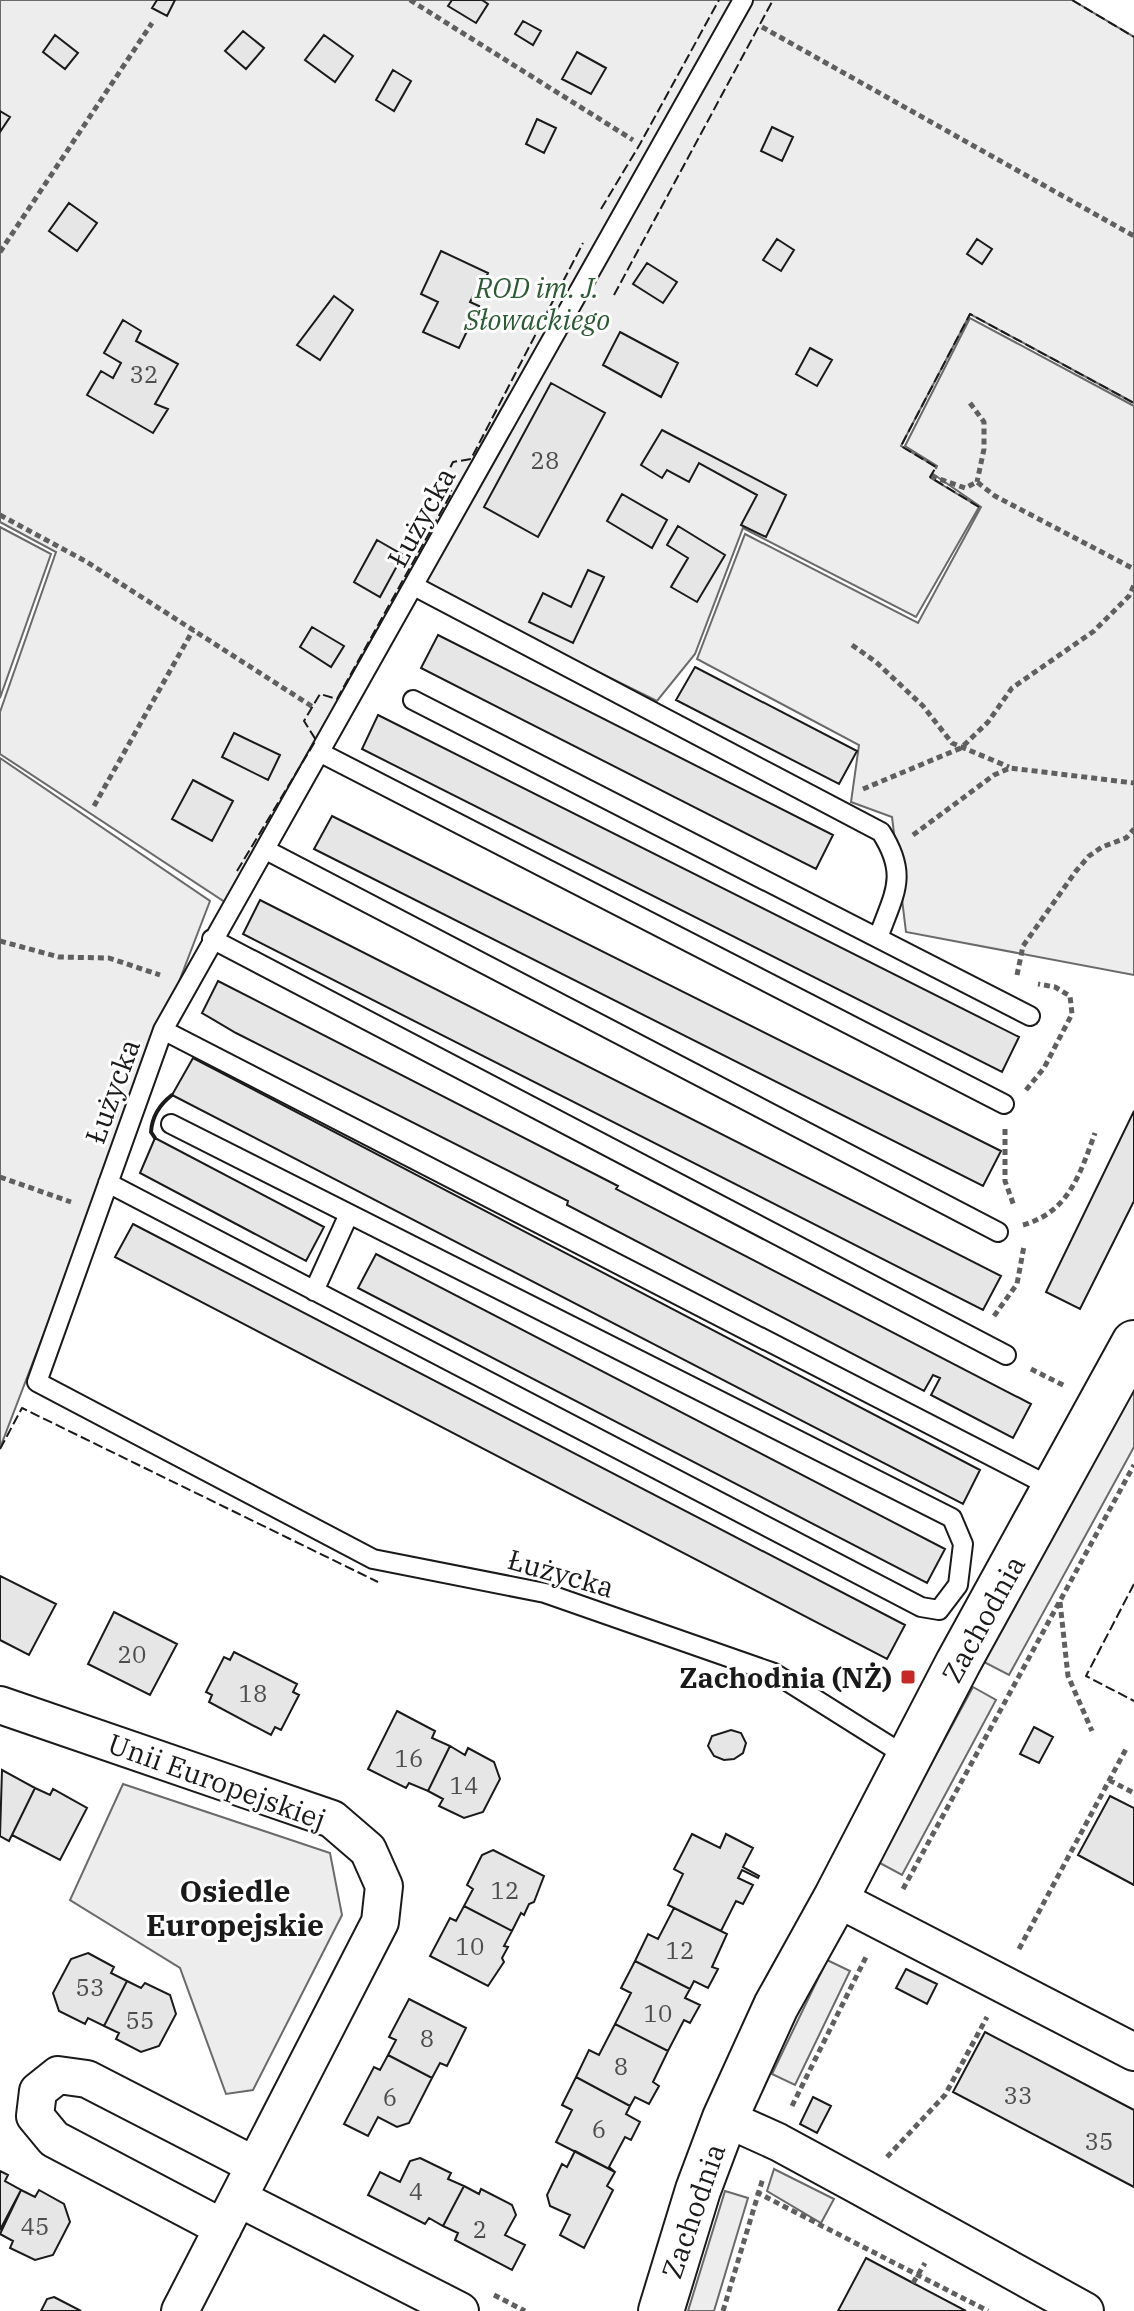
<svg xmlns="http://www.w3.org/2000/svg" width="1134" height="2311" font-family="'IBM Plex Serif',serif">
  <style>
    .built { fill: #ededed; stroke: #6a6a6a; stroke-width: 2 }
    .building { fill: #e6e6e6; stroke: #1a1a1a; stroke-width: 2 }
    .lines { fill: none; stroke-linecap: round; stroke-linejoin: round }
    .service-casing { stroke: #1a1a1a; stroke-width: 22 }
    .minor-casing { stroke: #1a1a1a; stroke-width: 40 }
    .tertiary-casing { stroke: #1a1a1a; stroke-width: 48 }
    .path { stroke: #5f5f5f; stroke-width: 5; stroke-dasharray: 6 4; stroke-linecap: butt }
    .service { stroke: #fff; stroke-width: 18 }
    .minor { stroke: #fff; stroke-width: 36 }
    .tertiary { stroke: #fff; stroke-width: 44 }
    .fence { stroke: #1a1a1a; stroke-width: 2; stroke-dasharray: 10 4; stroke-linecap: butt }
    .wall { stroke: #1a1a1a; stroke-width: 4 }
    .poi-dot { fill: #c62828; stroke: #fff; stroke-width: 3 }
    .labels { text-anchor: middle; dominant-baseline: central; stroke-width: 6; stroke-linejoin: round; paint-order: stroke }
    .number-label { font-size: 24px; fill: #4d4d4d }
    .park-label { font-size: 28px; font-style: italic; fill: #2b5a34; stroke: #fff }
    .street-label { font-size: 28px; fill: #1a1a1a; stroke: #fff }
    .poi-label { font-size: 28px; font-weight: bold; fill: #1a1a1a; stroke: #fff; text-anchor: end }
    .neighbourhood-label { font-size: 30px; font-weight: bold; fill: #1a1a1a; stroke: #fff }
  </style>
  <rect width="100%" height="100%" fill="#fff"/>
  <path class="built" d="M0,0h1072l62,37v366l-164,-89 -69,132 35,21v2l1,-3 -32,-20 65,-128 164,88v569l-228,-43 -14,-115 -41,-15 8,-57 -162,-86 48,-125 173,89 63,-116 -48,-33 -2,4 48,29 -63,110 -173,-89 -48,126 -38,47 -246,-121 -180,326 -231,-152v-42l56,-160 -56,-30z
    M0,527l51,27 -51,144z
    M0,758l210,143 -210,547z
    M1134,1389v58l-125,228 -25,-13z
    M973,1687l23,13 -94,175 -24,-13z
    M123,1784l207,69 12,62 -89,175 -27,4 -46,-126 -110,-68z
    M827,1960l23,11 -55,114 -23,-11z
    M774,2169l60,30 -13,24 -54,-32z
    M725,2191l23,7 -34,113h-26z"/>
  <path class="building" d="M157,0h18l-8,16 -15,-8z
    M452,0h30l6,4 -12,19 -28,-17z
    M523,21l18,10 -8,14 -18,-11z
    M243,31l21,17 -18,21 -21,-18z
    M55,35l23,18 -13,16 -22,-17z
    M324,35l29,21 -18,26 -30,-22z
    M577,52l29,16 -15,26 -29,-15z
    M393,70l18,11 -17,30 -18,-11z
    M0,111l10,6 -10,15z
    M537,119l19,9 -12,25 -18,-9z
    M772,127l21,10 -11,24 -21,-10z
    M69,203l28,20 -20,28 -28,-20z
    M777,239l17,11 -13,21 -18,-11z
    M977,239l15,10 -10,15 -15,-10z
    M441,251l47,22 -11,24 -4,-1 -3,6 9,4 -20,42 -36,-16 15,-30 -17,-8z
    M647,263l30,19 -14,21 -30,-19z
    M334,296l19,14 -33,50 -23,-15z
    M123,320l18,11 -5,10 42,23 -23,40 13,5 -15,24 -66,-38 14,-24 12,7 8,-15 -17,-10z
    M620,332l58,31 -17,34 -58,-32z
    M810,348l22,12 -15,26 -21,-12z
    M551,383l54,30 -67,124 -54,-30z
    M662,430l124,65 -20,42 -25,-12 16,-30 -58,-32 -10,19 -22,-12 -5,8 -21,-13z
    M622,494l45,26 -15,28 -45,-27z
    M678,526l47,29 -28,47 -26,-15 17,-29 -21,-13z
    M377,540l26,15 -23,42 -26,-15z
    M588,570l16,7 -31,66 -44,-21 14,-29 28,14z
    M312,627l32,19 -13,21 -31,-20z
    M438,635l395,200 -17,34 -395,-201z
    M695,667l162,84 -18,33 -163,-84z
    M378,715l641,322 -17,35 -640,-323z
    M234,733l46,22 -12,25 -46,-23z
    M193,780l40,21 -21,40 -40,-22z
    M332,816l669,335 -18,35 -669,-337z
    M260,900l741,376 -18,34 -740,-376z
    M218,981l400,205 -2,3 415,215 -18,34 -82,-43 9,-17 -7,-3 -9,16 -357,-186 1,-4 -332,-168 -34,-20z
    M193,1058l787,412 -17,34 -791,-409z
    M1134,1111v90l-54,108 -34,-17z
    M155,1138l169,89 -18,34 -166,-88z
    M133,1224l772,401 -18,34 -772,-402z
    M376,1254l569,295 -18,34 -569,-295z
    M0,1576l56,28 -27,51 -29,-15z
    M114,1612l63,32 -27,51 -62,-31z
    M234,1652l63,32 -4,8 6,3 -18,35 -6,-3 -4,8 -62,-33 3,-7 -6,-3 18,-35 6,3z
    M397,1711l38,20 -3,7 18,8 -22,45 -19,-8 -3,5 -38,-19z
    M1034,1727l19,10 -14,26 -19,-9z
    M731,1730l10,3 5,10 -3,10 -9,6 -10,1 -10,-4 -6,-10 4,-10z
    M450,1746l15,9 3,-7 26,14 6,17 -17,33 -19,6 -25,-12 4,-7 -15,-8z
    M2,1770l33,18 -26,53 -9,-5z
    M35,1788l15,7 3,-6 34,19 -27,52 -48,-25z
    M1110,1796l24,12v77l-56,-30z
    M692,1834l28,14 6,-14 27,14 -10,19 16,9 -1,2 -16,-8 -4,8 15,7 -10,19 -7,-3 -15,30 -53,-26 15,-31 -9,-5z
    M493,1850l51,26 -10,26 -5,2 -5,11 -3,-2 -9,18 -48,-25 9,-17 -6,-4 15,-30z
    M464,1906l48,25 -8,15 4,1 -6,11 2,4 -16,24 -58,-30 20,-38 6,3z
    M674,1908l53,26 -15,33 6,2 -10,19 -14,-7 -4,8 -55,-28 13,-27 10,5z
    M88,1953l26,14 -3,6 16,8 -23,45 -16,-8 -3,6 -26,-13 -6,-18 18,-34z
    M635,1961l55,28 -5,9 15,7 -10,18 -6,-3 -16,31 -53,-27 16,-31 -10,-5z
    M906,1969l31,15 -10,20 -31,-16z
    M127,1981l14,7 4,-5 25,12 6,19 -17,32 -18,6 -25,-13 3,-6 -15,-7z
    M409,1999l57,29 -19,38 -7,-3 -8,15 -44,-23 8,-15 -7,-3z
    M615,2024l53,27 -15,31 6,4 -10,18 -14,-7 -5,9 -54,-29 13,-27 10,5z
    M985,2032l149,78v77l-181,-95z
    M388,2055l44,23 -23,45 -12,4 -19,-10 -10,19 -24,-12 30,-57 6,3z
    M576,2077l54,29 -4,8 14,8 -9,18 -6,-3 -16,30 6,5 -59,-30 16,-32 -10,-5z
    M813,2097l18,9 -14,27 -17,-9z
    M575,2151l40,21 -8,14 6,4 -29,58 -24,-13 10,-20 -20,-9 -3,-11 15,-31 5,3z
    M420,2158l31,15 -3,6 16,7 -21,40 -14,-8 -4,6 -57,-29 12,-23 20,10 10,-21z
    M0,2171l8,4 -3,6 16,9 -21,40z
    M464,2186l15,8 2,-5 31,16 4,10 -11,20 20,10 -13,25 -57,-30 3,-7 -15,-7z
    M21,2190l14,7 4,-7 25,14 6,18 -17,33 -18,5 -25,-12 3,-7 -13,-7z
    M866,2258l47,25 53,28h-128z
    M54,2297l27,14h-40l6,-12z"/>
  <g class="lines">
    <g class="service-casing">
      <path id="service" d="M743,0l-580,1030 -126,352 336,177 172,34 229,80 135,85
        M414,586l467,246c28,44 13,61 -3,106
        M413,700l617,316
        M321,753l683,351
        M266,850l732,382
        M212,939l794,416
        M163,1030l892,459
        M108,1183l813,424 18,3 19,-25 5,-41 -11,-26 -781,-394
        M314,1291l35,-77"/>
    </g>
    <g class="minor-casing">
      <path id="minor" d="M0,1705l332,114 36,31 16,36 -4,36 -200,389
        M836,1898l298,154
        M725,2118l53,24 81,44 226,125
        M238,2198l222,113
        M223,2228l-169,-89 -19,-23 3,-25 20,-16 29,4 167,86"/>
    </g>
    <g class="tertiary-casing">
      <path id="tertiary" d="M661,2311l37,-121 27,-72 51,-112 60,-108 122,-235 176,-320"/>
    </g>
    <path class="path" d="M410,0l223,140
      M762,27l372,209
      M0,252l152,-229
      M970,403l14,19v27l-7,33
      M931,476l34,12 12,-6 18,14 139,73
      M0,515l87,47 226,145
      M852,645l24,17 47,44 29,37 57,24
      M863,789l98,-41 27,-26 24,-34 82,-57 35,-35 5,-11
      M94,806l99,-176
      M913,835l81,-60 16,-7 124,15
      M0,941l59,16 50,1 51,17
      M1017,975l6,-29 53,-75 13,-15 13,-9 24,-9 8,-9
      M1026,1090l18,-22 28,-54 -2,-18 -15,-9 -17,-3
      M1005,1129v52l9,25
      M0,1177l71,25
      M1023,1225c46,-13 57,-51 72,-92
      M994,1316l23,-32 7,-38
      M1031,1369l34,17
      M1060,1602l8,74 24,55
      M1109,1780l25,13
      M903,1889l231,-424
      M1019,1949l107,-200
      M792,2106l74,-149
      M887,2157l58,-62 42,-78
      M756,2192l232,119
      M913,2283l12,-20
      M494,2295l31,16
      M723,2311l40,-133"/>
    <use href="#service" class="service"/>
    <use href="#minor" class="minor"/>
    <use href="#tertiary" class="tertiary"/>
    <path class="fence" d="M1072,0l62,37
      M601,209l39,-65 79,-144
      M614,295l159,-295
      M979,507l-49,-30 6,-10 -35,-21 69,-132 164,89
      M237,871l79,-131 -12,-19 16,-27 17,5 115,-207 -8,-12 9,-18 18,-3 112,-216
      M0,1449l22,-41 356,174
      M1134,1584l-48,92 48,25"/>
    <path class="wall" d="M155,1138l-4,-6c1,-16 8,-27 21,-37"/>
  </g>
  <rect class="poi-dot" x="900" y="1669" width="16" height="16" rx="4"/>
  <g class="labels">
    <g class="number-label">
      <text x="144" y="374">32</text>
      <text x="545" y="460">28</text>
      <text x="132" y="1654">20</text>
      <text x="253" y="1693">18</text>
      <text x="409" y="1758">16</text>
      <text x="464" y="1785">14</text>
      <text x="505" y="1890">12</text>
      <text x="470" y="1946">10</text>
      <text x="680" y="1950">12</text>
      <text x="90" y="1987">53</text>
      <text x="658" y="2013">10</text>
      <text x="140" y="2020">55</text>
      <text x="427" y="2038">8</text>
      <text x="621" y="2066">8</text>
      <text x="1018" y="2095">33</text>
      <text x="390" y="2097">6</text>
      <text x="599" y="2129">6</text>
      <text x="1099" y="2141">35</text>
      <text x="416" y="2191">4</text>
      <text x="35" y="2226">45</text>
      <text x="480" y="2229">2</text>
    </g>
    <g class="park-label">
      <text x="537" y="287">ROD im. J.<tspan x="537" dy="32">Słowackiego</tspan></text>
    </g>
    <g class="street-label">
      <text transform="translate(421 517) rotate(-61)">Łużycka</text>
      <text transform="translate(112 1091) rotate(-70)">Łużycka</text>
      <text transform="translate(561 1573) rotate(16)">Łużycka</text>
      <text transform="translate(983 1619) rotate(-61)">Zachodnia</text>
      <text transform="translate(217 1781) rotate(20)">Unii Europejskiej</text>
      <text transform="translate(693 2211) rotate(-71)">Zachodnia</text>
    </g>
    <g class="poi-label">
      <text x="892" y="1677">Zachodnia (NŻ)</text>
    </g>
    <g class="neighbourhood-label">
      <text x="235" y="1890">Osiedle<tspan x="235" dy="34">Europejskie</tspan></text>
    </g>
  </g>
</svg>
